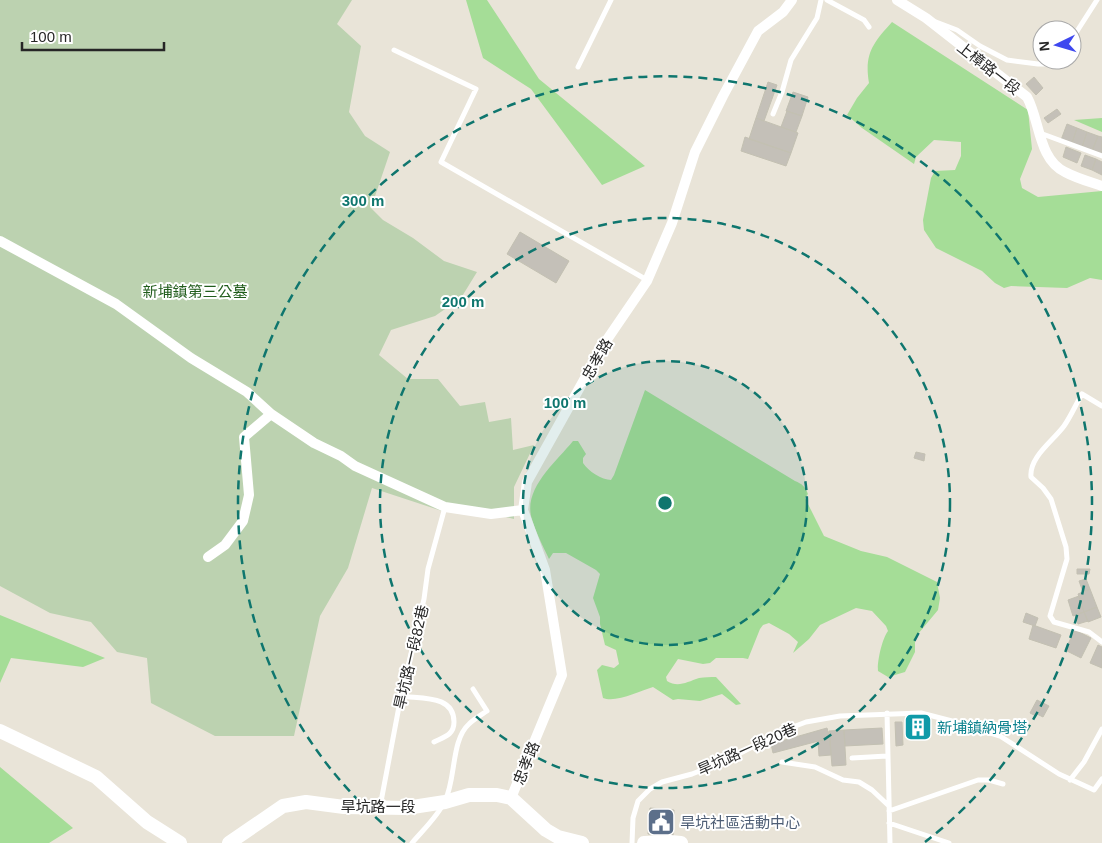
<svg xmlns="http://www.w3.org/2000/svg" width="1102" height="843" font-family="Helvetica,'Noto Sans TC',sans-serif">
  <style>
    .green { fill: #a5dd97 }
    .cemetery { fill: #bcd2b0 }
    .building { fill: #c4c0b8; stroke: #c3c0b2 }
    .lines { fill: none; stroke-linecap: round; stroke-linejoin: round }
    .lane { stroke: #fff; stroke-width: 5 }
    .street { stroke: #fff; stroke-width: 10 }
    .secondary { stroke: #fff; stroke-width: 14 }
    .ring { fill: none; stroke: #0f766e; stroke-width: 2.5; stroke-dasharray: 9 6 }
    .labels { text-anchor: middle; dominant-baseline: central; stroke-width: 4; stroke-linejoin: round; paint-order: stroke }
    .street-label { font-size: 15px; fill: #262626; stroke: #fff }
    .park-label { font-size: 15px; fill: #215d1c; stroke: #fff }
    .culture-label { font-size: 15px; fill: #0d838f; stroke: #fff; text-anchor: start }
    .service-label { font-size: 15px; fill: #4e5e75; stroke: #fff; text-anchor: start }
    .centre { fill: #0f766e; stroke: #fff; stroke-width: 2.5 }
    .ring-label { font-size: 15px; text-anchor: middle; font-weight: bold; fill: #0f766e; stroke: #fff; stroke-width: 4; stroke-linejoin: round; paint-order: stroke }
  </style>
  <rect width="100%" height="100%" fill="#e9e4d8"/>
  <path class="green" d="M466,0h21l52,79 106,87 -43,19 -71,-96 -48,-31z
    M892,22l136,88 4,39 -12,30 2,9 16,9 64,-6v89l-12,-2 -23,10 -56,-2 -7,2 -9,-5 -13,-12 -46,-23 -12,-18 -1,-10 8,-42 4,-7 20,-1 6,-14v-14l-27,-2 -18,17 -2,7 -52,-36 -15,-13 10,-17 12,-15c-5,-29 4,-40 23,-61z
    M1102,118v14l-28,-12z
    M645,390l150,91c7,3 10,5 13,13l-3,4 19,38 37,15 26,6 50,25 3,16 -2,12 -20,24 -3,5v13l-10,20 -17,5 -10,-6c-1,-9 4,-32 10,-40l-2,-5 -14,-15 -16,-3 -36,17 -11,14 -16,14 5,-11 -9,-8 -20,-11 -6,2 -3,4 -12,30 -5,-1h-27l-6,5 -7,1 -25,-5 -12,18 1,4c11,7 20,1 32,-3 6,-1 11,-1 17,-1l25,27 -5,1 -14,-11 -22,7 -22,-2 -5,1 -20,-13c-13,4 -37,16 -50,11l-6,-28 5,-5 12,3 5,-4 -3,-14 -11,-5 -5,-21v-7l-7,-19 7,-24 -4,-4 -30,-17h-13l-4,6c-6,-13 -14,-28 -18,-43 -6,-29 25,-54 42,-75h5l8,13 -3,4v5c5,8 19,17 28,17l3,-5z
    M0,615l105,43 -22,9 -72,-9 -11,25z
    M0,767l73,61 -24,15h-49z"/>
  <path class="cemetery" d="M0,0h352l-15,24 24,22 -12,66 16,24 25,16 -19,56 12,12 30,18 31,23 33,11 -16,26 -26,18 -44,14 -12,25 29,24h30l22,27 25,-4 4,20 22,-4 2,32 21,-5 -20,42v32l-17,-4 -55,-4 -70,-23 -24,80 -28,48 -26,120h-79l-64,-33 -4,-45 -30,-6 -26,-30 -41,-9 -50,-27z"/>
  <path class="building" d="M1034,77l9,11 -7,7 -10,-11z
    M768,82l9,3 -13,36 -8,-3z
    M793,92l15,5 -6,19 -16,-5z
    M1057,109l4,5 -13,9 -4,-5z
    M787,111l15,5 -6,16 -15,-5z
    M756,118l42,15 -7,20 -42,-14z
    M1067,124l10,4 -5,15 -11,-3z
    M1077,128l10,4 -5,15 -10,-4z
    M1087,132l11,4 -6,15 -10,-4z
    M1098,136l4,1v17l-10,-3z
    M745,137l46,16 -5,13 -45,-15z
    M1066,147l15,6 -4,10 -14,-6z
    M1085,155l11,4 -4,11 -11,-4z
    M1096,159l6,3v13l-10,-5z
    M520,232l49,29 -13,22 -49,-29z
    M916,452l9,2 -1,7 -10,-3z
    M1077,569h13l-1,5h-12z
    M1086,579l4,10 -7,3 -4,-11z
    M1090,589l7,18 -13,5 -6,-18z
    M1079,596l5,16 -11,4 -5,-16z
    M1097,607l4,10 -13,5 -4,-10z
    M1084,612l4,9 -10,3 -3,-9z
    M1026,613l12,5 -3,8 -12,-4z
    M1033,625l28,10 -5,13 -27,-9z
    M1075,630l16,8 -10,20 -16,-8z
    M1098,645l4,2v21l-12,-5z
    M1037,700l6,3 -7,13 -6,-3z
    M1043,703l6,3 -6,11 -6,-3z
    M912 727a6 6 0 1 1 12 0a6 6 0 1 1-12 0Z
    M895,722h7l1,23 -7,1z
    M827,728l3,10 -57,15 -2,-9z
    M882,728l1,16 -38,2 -1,-16z
    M844,730l2,35 -14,1 -3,-35z
    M830,738l1,17 -12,1 -1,-15z
    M650,808l24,2 -1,26 -25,-2z"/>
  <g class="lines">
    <path class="lane" d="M827,0l37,20 5,7
      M936,22l21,8 23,16 27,14 31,4h13l7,-4
      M1072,39l25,-39
      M394,50l82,39 -35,73 206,118
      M578,67l33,-67
      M773,114l9,-22 9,-32 26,-42 4,-18
      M1040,133l62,23
      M1102,406l-20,-12c-6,10 -11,22 -18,32 -11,15 -35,31 -33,51l12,11 8,11 15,48 1,12 -17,57 4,6 35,10 13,10
      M401,696c21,3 53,-1 53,26 0,13 -10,15 -20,20
      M887,713l3,130
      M852,758l35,-2
      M782,762l33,5 28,13 16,2 13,8 17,16
      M1070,780l14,-18 18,-33
      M380,807l21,-111 23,-97 4,-30 17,-62
      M889,811l89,-31h11l14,4
      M889,823l60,20
      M412,843c11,-13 26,-27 33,-42 11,-22 6,-61 24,-77 5,-5 12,-9 18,-13l-14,-22
      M632,843l1,-25 5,-17 12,-12 12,-7 30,-8 33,-13 60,-31 21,-8 34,-6 81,-3 31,8 48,15 59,38 35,16 8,-11"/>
    <path class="street" d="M897,0l29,18 101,79c13,23 11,62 38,75 11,6 25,10 37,14
      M0,241l116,63 75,54 56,34 24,22 43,29 27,13 14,10 90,41 46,7 32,-4
      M208,557l17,-12 18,-24 6,-26 -5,-58 27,-23
      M511,798l51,-123 -17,-105 -22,-60 4,-28 77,-138 43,-63 25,-58 23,-71 28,-56 35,-65 25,-19 9,-12"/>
    <path class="secondary" d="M0,731l96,46 51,45 33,21
      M229,843l54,-37 23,-4 38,5 62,1 39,-6 24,-7h28l14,3 35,32 12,7 24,6
      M644,843l26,-1 11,1"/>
  </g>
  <circle cx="665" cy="503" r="142" fill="#0f766e" fill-opacity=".12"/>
  <g class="ring">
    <circle cx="665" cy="503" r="142"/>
    <circle cx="665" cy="503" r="285"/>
    <path d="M405 842A427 427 0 1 1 925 842"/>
  </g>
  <defs>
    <g id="building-square" transform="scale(1.4375)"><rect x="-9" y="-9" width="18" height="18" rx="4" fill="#0f9aa8" stroke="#fff"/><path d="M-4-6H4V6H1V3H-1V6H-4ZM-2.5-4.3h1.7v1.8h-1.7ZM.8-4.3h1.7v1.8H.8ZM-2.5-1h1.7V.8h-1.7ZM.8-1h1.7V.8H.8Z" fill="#fff"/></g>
    <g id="civic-square" transform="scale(1.4375)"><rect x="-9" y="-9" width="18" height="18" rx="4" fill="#5c6f8a" stroke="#fff"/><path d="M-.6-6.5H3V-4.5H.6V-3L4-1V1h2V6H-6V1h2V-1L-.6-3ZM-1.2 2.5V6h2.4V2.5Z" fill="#fff"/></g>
  </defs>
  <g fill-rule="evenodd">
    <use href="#building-square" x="918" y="727"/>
    <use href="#civic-square" x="661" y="822"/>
  </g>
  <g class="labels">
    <g class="street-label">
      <text transform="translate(989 68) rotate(38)">上樟路一段</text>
      <text transform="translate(597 359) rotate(-60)">忠孝路</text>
      <text transform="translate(411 657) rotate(-77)">旱坑路一段82巷</text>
      <text transform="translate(747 749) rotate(-24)">旱坑路一段20巷</text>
      <text transform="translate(526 763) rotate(-68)">忠孝路</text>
      <text x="378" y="806">旱坑路一段</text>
    </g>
    <g class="park-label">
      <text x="195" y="291">新埔鎮第三公墓</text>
    </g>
    <g class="culture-label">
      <text x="937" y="727">新埔鎮納骨塔</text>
    </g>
    <g class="service-label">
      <text x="680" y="822">旱坑社區活動中心</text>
    </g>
  </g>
  <circle cx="665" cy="503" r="8" class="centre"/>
  <g class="ring-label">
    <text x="363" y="206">300 m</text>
    <text x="463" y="307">200 m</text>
    <text x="565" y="408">100 m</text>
  </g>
  <g transform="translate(1057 45) rotate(265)"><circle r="24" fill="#ffffff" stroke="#a8a8a8"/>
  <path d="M0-4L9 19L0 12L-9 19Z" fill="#3e48ef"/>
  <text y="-8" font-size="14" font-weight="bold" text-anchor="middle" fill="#262626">N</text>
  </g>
  <path d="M22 42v8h142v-8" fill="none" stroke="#262626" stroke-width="2.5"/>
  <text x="30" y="42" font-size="15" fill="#262626" stroke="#ffffff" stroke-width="4" paint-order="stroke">100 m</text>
</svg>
